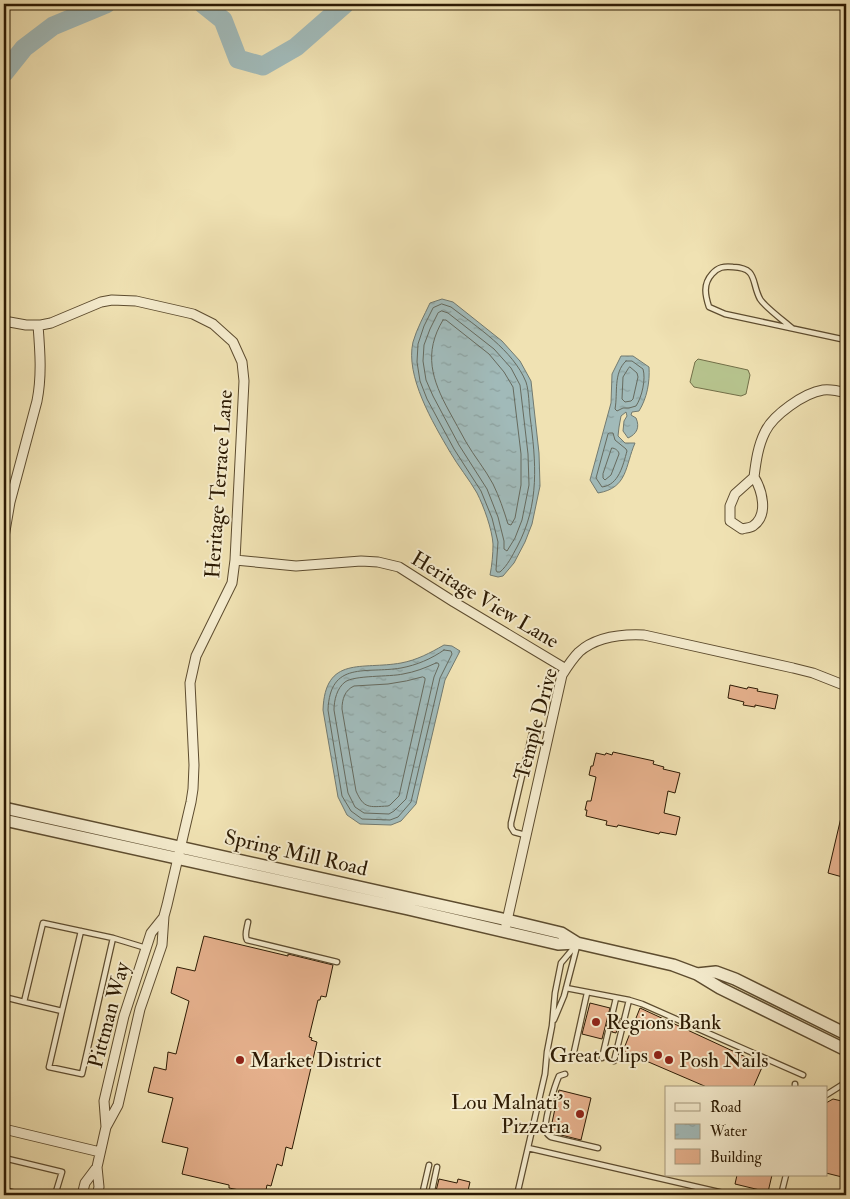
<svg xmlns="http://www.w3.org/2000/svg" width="850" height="1199" font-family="'IM FELL Double Pica',serif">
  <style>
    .grass { fill: #b7c48e; stroke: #726f48 }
    .water { fill: url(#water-ripples); stroke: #727a70 }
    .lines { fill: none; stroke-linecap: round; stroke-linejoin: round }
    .shore { stroke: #666a5e; stroke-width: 1 }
    .river { stroke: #a1bab9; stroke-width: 19 }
    .building { fill: #e5b08c; stroke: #2c1a03 }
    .service-casing { stroke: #5d4c2f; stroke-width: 7 }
    .minor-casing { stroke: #5d4c2f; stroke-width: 11 }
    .tertiary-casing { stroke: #5d4c2f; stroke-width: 14 }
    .service { stroke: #f5ecce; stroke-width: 4.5 }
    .minor { stroke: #f5ecce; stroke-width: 9 }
    .tertiary { stroke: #f5ecce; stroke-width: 11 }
    .poi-dot { fill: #8f2418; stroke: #f5ecce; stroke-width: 2 }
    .labels { text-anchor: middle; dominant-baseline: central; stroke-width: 4; stroke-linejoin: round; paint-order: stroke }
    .street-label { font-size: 21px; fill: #2c1a03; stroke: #f5ecce }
    .poi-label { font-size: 21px; fill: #2c1a03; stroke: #f5ecce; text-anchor: start }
  </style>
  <defs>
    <pattern id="water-ripples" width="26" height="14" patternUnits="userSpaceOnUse" patternTransform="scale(1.25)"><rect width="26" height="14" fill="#a1bab9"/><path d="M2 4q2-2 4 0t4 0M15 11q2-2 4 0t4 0" fill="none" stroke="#8b9f9d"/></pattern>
  </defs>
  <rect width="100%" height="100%" fill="#f0e2b3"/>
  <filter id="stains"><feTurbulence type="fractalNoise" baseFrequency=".004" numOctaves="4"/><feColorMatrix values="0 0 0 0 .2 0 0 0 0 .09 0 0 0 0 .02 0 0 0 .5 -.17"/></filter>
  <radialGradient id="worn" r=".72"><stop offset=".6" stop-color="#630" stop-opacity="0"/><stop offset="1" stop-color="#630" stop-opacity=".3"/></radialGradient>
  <path class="grass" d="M698,359l50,11 2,5 -4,19 -5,2 -47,-9 -4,-5 5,-20z"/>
  <path class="water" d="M442,299l11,3 49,39 18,20 11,20 8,72 1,33 -8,38 -7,18 -11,21 -11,13 -5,1 -8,-2c2,-10 3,-21 3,-31 -1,-15 -9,-37 -16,-51 -8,-14 -19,-27 -27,-41 -17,-29 -45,-76 -37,-110 4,-14 11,-26 17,-39z
    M621,356h12l16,11c1,15 -2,31 -10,44l-7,1 -1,3 5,3c4,9 1,16 -8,20l-5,-7 1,-10 3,-5 -1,-4 -5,4 -2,11 -1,9 7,7h10c-10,23 -7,45 -37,50l-8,-13 21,-77 1,-29z
    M444,645l8,1 8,5 -15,29 -29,124 -15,17 -10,4 -31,-1 -13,-9 -9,-18 -15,-87c2,-55 39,-40 78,-47 16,-3 29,-10 43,-18z"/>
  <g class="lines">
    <path class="shore" d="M442,304l9,3c26,20 62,43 75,75 3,9 3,24 4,34 6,46 10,88 -13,131 -5,9 -9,18 -17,25h-3l-1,-2 2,-28 -6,-24 -11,-27 -27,-42 -27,-50 -7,-18 -3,-19 1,-18 6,-18 9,-18z
      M442,311l6,2 46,36 17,19 9,17 8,69 1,31 -7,35 -7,18 -8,13 -3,-2v-8l-6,-24 -11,-28 -28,-44 -26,-49 -7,-16 -3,-19 1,-16 6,-16 8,-16z
      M443,320h3l43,34 15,18 9,15 8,67v31l-6,33 -4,7 -3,-1c-4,-13 -9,-28 -15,-40 -8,-15 -19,-28 -27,-42 -6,-10 -11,-21 -17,-31 -17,-31 -26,-58 -6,-91z
      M626,361h6l11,8c3,10 -1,28 -7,37l-7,2h-6l-6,3 -2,-2c3,-16 -2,-36 11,-48z
      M630,367l7,6 1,4 -5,22 -2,2 -6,1 -3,-3 1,-22 5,-8z
      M610,433h3l2,7 11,9 1,2c-4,14 -8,34 -25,36l-6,-9 12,-44z
      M612,448c3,0 7,3 7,6l-8,21 -6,5 -2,-2v-4z
      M444,650l7,1 1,3 -12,24 -29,124 -13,15 -8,3 -28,-1 -11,-8 -9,-15 -14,-86c2,-50 38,-36 73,-42 16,-3 30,-9 43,-18z
      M436,663h2l1,2 -5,12 -28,122 -12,12 -5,3 -25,-1 -9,-6 -7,-14 -14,-83c0,-10 3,-22 11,-28 9,-7 45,-5 58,-8 12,-2 22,-6 33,-11z
      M423,677l2,1v2l-26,116 -9,9 -2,1c-19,1 -24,3 -32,-15l-14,-82c0,-10 3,-19 12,-23l34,-2 18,-3z"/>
    <path class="river" d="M203,4l20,16 15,39 25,7 33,-19 49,-43
      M4,73l20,-25 29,-22 53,-22"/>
  </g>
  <path class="building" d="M730,685l17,4 1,-2 10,2 -1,2 21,4 -3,14 -20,-4v2l-12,-2 1,-3 -16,-4z
    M613,752l41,9 -1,3 11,3 -1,2 17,4 -5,20 -7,-2 -4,22 16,4 -4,18 -16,-3 -1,2 -41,-9 -1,2 -11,-2 1,-4 -21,-5 1,-6h-2l2,-9h4l5,-24 -7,-2 2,-9h2l3,-13 9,2 1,-2 6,2z
    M843,809l3,1v68l-18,-5z
    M204,936l84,20v-2l45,11 -7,32 -5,-1 -1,4h-2l-9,37 3,1 -1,2 6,2 -25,107 -6,-2 -4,19 -5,-2 -6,22 -4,-1 -2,10 -36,-7v-3l-47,-11 6,-26 -26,-6 11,-44 -25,-6 6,-25 12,3 2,-18 8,2 13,-53 -18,-8 6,-26 18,4z
    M590,1003l20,5 -8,31 -20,-5z
    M640,1008l123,57 -10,23h-44l-86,-37z
    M616,1017l4,1 -4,15 -4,-1z
    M559,1090l32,8 -10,42 -28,-7 -3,-1z
    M833,1099l13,3v76l-20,-5v-70z
    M737,1175h35l-4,17 -33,-8z
    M439,1179l18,4 1,-4 12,3 -3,13h-32z"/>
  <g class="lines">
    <g class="service-casing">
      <path id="service" d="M792,328c-8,-7 -27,-21 -32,-29 -9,-17 -2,-31 -27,-32 -9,-1 -15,0 -21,7 -9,10 -7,21 -3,33l16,7 121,26
        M525,835l-11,-3 -3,-5v-4l21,-90c4,-7 11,-4 17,-3
        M248,922c-1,6 -4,13 -1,18l90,22
        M81,931l-19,80 -38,-9 19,-79 70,15 33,10
        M566,988l63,12 13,4 161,71
        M4,997l20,5
        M62,1011l-13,56 33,7 31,-136
        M554,1020l10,-24 13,-50
        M574,1052l13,-59
        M602,1058l14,-60
        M614,1061l15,-61
        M565,1074l-6,2c-4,9 -16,47 -13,55 1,4 2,4 5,6l47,11
        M795,1088v-4
        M826,1095l19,-12
        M528,1148l204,47
        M4,1158l58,14 -7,23
        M4,1190l11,3
        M10,1195l5,-2 9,2
        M422,1195l7,-30
        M431,1195l6,-28
        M517,1195l28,-121 2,-22 5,-26 3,-33 6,-30 16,-19
        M781,1195l5,-20"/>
    </g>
    <g class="minor-casing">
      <path id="minor" d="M4,321l22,4h15l10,-2 50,-21 11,-2 24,1 57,13 20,10 20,18 9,20 2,19 -9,179 -3,23 -36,73 -6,27 4,82 -1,24 -2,13 -24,103 -3,11 -2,29 -22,64 -22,96 -12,22
        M754,477l-19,17 -5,12v15l12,8c3,-1 8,-1 11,-3 16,-11 9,-36 1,-49 2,-16 4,-31 11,-45 8,-17 39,-39 58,-42 8,-1 16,1 23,3
        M4,537l6,-35 27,-101c5,-25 3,-50 1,-76
        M235,560l61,6 65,-5 17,1 21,5 55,35 112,67
        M506,925l56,-250c5,-8 11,-17 17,-23 18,-16 43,-18 65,-17l149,33 20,5 33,13
        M4,1129l96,23
        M82,1195l3,-12 12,-16
        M97,1195l2,-8 -2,-20 9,-40 -2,-26 20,-85 27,-83 12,-15"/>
    </g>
    <g class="tertiary-casing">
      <path id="tertiary" d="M4,808l503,112 54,13 16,10
        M4,820l404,89 150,35 19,-1 96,22 24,9 23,14 126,62
        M697,974l19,-2 19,7 111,55"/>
    </g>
    <use href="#service" class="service"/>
    <use href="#minor" class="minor"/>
    <use href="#tertiary" class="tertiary"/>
  </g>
  <g class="poi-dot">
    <circle cx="596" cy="1022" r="5"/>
    <circle cx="658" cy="1055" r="5"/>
    <circle cx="240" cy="1060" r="5"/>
    <circle cx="669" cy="1060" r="5"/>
    <circle cx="580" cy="1114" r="5"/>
  </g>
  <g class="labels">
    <g class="street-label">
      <text transform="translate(219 484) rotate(-86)">Heritage Terrace Lane</text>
      <text transform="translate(485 600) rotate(31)">Heritage View Lane</text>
      <text transform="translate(536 724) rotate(-75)">Temple Drive</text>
      <text transform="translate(296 853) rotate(13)">Spring Mill Road</text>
      <text transform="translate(109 1015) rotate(-75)">Pittman Way</text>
    </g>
    <g class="poi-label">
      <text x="606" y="1022">Regions Bank</text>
      <text x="648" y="1055" text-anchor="end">Great Clips</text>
      <text x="250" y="1060">Market District</text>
      <text x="679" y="1060">Posh Nails</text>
      <text x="570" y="1102" text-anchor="end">Lou Malnati's<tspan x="570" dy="24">Pizzeria</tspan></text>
    </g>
  </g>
  <rect width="850" height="1199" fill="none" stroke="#f0e2b3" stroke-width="20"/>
  <rect x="5" y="5" width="840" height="1189" fill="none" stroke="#2c1a03" stroke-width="2.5"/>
  <rect x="10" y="10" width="830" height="1179" fill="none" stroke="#2c1a03"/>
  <rect x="665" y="1086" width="162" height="90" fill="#f5ecce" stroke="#a5987d"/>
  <rect x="675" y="1103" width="25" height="8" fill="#f5ecce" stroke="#a5987d"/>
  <text x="710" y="1112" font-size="15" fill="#2c1a03">Road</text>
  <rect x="675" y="1124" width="25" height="15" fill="url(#water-ripples)" stroke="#a5987d"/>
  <text x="710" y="1136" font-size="15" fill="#2c1a03">Water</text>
  <rect x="675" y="1149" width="25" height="15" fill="#e5b08c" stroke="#a5987d"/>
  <text x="710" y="1162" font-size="15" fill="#2c1a03">Building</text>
  <rect width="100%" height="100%" filter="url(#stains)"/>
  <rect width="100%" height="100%" fill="url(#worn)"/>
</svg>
